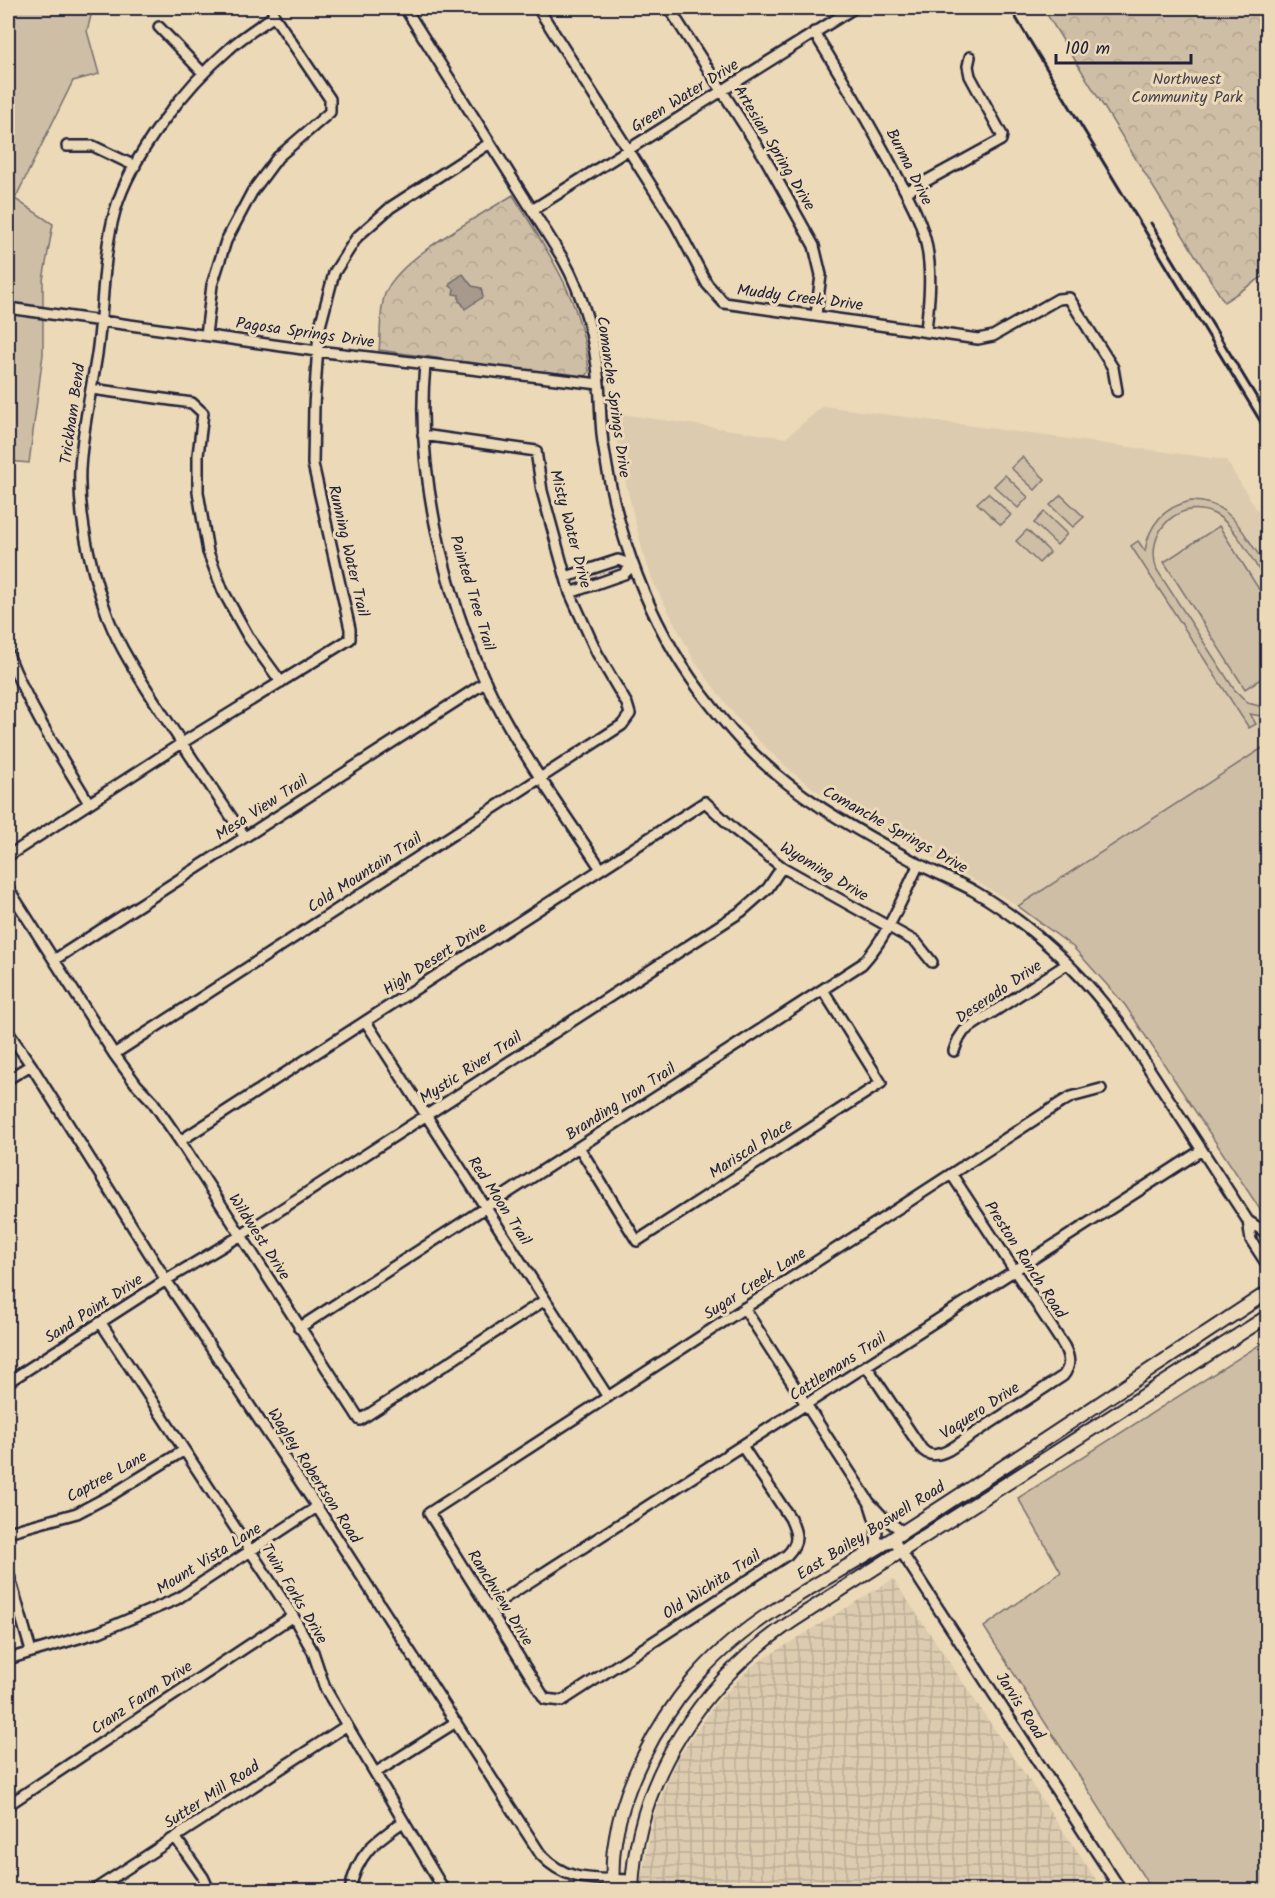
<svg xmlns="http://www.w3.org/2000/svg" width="1275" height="1898" font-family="Kalam,sans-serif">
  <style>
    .built { fill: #dccbae }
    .industrial { fill: url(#industrial-grid) }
    .green { fill: #cebea5; stroke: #787070; stroke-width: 1.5 }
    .park { fill: url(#park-crowns); stroke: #787070; stroke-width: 1.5 }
    .water { fill: #a79a8d; stroke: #726a6c; stroke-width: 1.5 }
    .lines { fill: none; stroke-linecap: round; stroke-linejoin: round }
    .minor-casing { stroke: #22223b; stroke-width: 14 }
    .major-casing { stroke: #22223b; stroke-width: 16 }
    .minor { stroke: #ebd9b7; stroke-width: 9 }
    .major { stroke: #ebd9b7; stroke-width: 12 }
    .rail { stroke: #22223b; stroke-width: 3 }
    .labels { text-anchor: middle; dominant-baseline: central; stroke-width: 6; stroke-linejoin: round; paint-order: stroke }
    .park-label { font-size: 16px; fill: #444150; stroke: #ebd9b7 }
    .street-label { font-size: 16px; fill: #22223b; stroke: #ebd9b7 }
  </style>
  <defs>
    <pattern id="industrial-grid" width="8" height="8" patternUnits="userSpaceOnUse" patternTransform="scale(1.5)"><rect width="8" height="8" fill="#dccbae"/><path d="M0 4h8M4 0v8" fill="none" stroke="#bcae97"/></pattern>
    <pattern id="park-crowns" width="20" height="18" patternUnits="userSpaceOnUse" patternTransform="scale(1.5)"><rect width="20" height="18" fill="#cebea5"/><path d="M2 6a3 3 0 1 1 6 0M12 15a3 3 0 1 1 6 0" fill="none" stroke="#b1a38f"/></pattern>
  </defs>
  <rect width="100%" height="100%" fill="#ebd9b7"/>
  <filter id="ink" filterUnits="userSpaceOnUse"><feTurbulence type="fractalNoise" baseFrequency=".0167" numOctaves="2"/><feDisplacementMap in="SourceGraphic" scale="12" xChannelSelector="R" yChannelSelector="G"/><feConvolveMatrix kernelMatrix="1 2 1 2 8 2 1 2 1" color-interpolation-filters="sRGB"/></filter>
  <g filter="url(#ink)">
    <path class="built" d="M823,406l403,54 41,66v219l-249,161 -63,-37 -83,-43 -55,-35 -26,-20 -35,-33 -20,-21 -41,-55 -41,-78 -12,-35 -24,-98 -4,-38 172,25z"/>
    <path class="industrial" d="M893,1579l210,311h-464l15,-74 21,-54 41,-59 36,-37z"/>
    <path class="green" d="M8,8h85l-6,23 12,43 -26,7 -58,118 38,25 -10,56v74l-14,109 -21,-2v-436l6,-5 -6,-7z
      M1022,457l23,22 -10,11 -24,-22z
      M1005,475l23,22 -10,11 -24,-22z
      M988,493l23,22 -10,10 -24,-22z
      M1061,495l23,22 -11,10 -23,-22z
      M1191,501c30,0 44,17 59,41 11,17 18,22 17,42 -11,-18 -31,-57 -49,-68 -36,-22 -75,15 -61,54l77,119 14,14 19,5v9l-17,-3 6,10 -7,4 -118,-182 7,-5 7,10c4,-27 19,-44 46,-50z
      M1044,512l23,22 -10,11 -23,-22z
      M1219,526l48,76v73l-22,14 -81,-127z
      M1027,530l23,22 -11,11 -23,-22z
      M1267,745v475l-142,-215 -52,-58 -55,-41z
      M1267,1340v550h-115l-168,-263 77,-55 -43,-74z"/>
    <path class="park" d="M1043,8h224v266l-43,28z
      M513,195c37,60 69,104 76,177l-2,3 -8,3 -200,-28c2,-17 0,-39 6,-56 13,-36 95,-78 128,-99z"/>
    <path class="water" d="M463,274l9,12 9,2 2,9 -18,12 -3,-6 -3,-2v-6l-6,-1 1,-5 -4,-3v-3z"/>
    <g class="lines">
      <g class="minor-casing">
        <path id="minor" d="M405,8l158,251c22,39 32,80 36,125 2,22 1,44 5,65 13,86 44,172 96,242 14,18 29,38 45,54 48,51 110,84 170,117 19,11 40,18 59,29 58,34 108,82 148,136l126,194 3,19 17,26
          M538,8l137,215 32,61 17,19 254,36 15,-3 65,-37 11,-1 44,70 4,23
          M669,8l96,150 49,88 7,29 -5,40
          M159,27l44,46
          M814,32c28,45 54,89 79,136 13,25 29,51 34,80 5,27 2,55 -1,82
          M67,146h26l42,20
          M906,192l95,-52 1,-5 -32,-59 -2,-10 2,-9
          M532,210l322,-202
          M8,308l309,43 282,33
          M206,335l6,-50 14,-44 26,-49 26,-35 52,-45v-13l-56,-83 -2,-8
          M425,365c-11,110 24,254 78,351 29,53 65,103 98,153
          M92,389l100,14 11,10 -5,42v37l10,60 15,39 26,47 32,44
          M566,577l52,-17 15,5 -9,9 -54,19
          M8,654c21,53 51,100 81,149
          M245,837c-28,-41 -56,-83 -83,-124 -19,-30 -40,-60 -53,-93 -17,-46 -31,-101 -29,-151 2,-38 11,-76 17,-115 7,-48 5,-96 18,-143 16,-56 71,-125 114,-162 14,-13 31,-23 45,-33
          M8,856l174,-113 168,-104v-10l-37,-165 1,-58 5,-76 15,-57 23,-36 34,-30 99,-64
          M8,888l106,166 22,30 17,18 27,39 180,279 185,-120
          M54,960l432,-278
          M366,1022l242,375
          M8,1032l23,33 135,215 151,227 224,348c27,29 55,23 92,25
          M954,1051l4,-11 6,-9 103,-67
          M114,1054l508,-329 8,-11 -3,-10 -30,-51 -27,-60 -28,-102 -6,-40 -113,-16
          M8,1079l23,-14
          M180,1141l525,-339 30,28 47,37 134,75 16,20
          M579,1147l58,94 244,-158 -58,-93
          M1248,1221l17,11 3,5
          M744,1308l125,194 14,15 20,15
          M101,1323l192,293 20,36 12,36 119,202
          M299,1328l563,-364c26,-28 40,-66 57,-100
          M867,1367l54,81c8,10 18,7 28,2l114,-74c8,-10 7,-18 1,-30l-112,-171
          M8,1382l158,-102 74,-44 502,-325 26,-23 14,-21
          M742,1446l48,72c7,15 10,24 -3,37l-225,146 -17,-2 -116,-186 633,-411 9,-5 30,-8
          M870,1505l7,22 -1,22
          M8,1532l69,-19 36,-19 70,-43
          M893,1539l228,351
          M8,1572l23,79
          M489,1608l713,-458
          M8,1659l91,-27 78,-33 140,-92
          M375,1773l81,-51
          M8,1805l285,-189
          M175,1837l28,40 6,13
          M94,1890l252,-164
          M350,1890c7,-36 25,-49 53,-68"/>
      </g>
      <g class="major-casing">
        <path id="major" d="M612,1890c1,-13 0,-28 2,-41 7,-60 42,-125 80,-170 53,-63 133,-98 201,-142 125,-80 248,-163 373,-245
          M632,1890c4,-112 71,-210 162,-270l474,-304"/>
      </g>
      <use href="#minor" class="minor"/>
      <use href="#major" class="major"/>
      <path class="rail" d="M1010,8l258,426
        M1151,223l117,193"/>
    </g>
  </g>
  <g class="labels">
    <g class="park-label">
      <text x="1187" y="79">Northwest<tspan x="1187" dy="18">Community Park</tspan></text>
    </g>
    <g class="street-label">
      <text transform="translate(685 96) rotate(-32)">Green Water Drive</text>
      <text transform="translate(774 148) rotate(59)">Artesian Spring Drive</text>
      <text transform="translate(909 167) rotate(63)">Burma Drive</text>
      <text transform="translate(800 298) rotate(7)">Muddy Creek Drive</text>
      <text transform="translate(305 333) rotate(8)">Pagosa Springs Drive</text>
      <text transform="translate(613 397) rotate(82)">Comanche Springs Drive</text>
      <text transform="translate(73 414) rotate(-82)">Trickham Bend</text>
      <text transform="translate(570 529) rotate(75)">Misty Water Drive</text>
      <text transform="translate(348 551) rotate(77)">Running Water Trail</text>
      <text transform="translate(472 593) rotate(73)">Painted Tree Trail</text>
      <text transform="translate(262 808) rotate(-33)">Mesa View Trail</text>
      <text transform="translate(895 830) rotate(29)">Comanche Springs Drive</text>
      <text transform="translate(824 872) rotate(31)">Wyoming Drive</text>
      <text transform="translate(365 873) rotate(-33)">Cold Mountain Trail</text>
      <text transform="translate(435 959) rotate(-33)">High Desert Drive</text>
      <text transform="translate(999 992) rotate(-34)">Deserado Drive</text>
      <text transform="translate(471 1068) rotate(-33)">Mystic River Trail</text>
      <text transform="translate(621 1102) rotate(-33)">Branding Iron Trail</text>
      <text transform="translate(751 1149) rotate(-33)">Mariscal Place</text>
      <text transform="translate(499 1201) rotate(57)">Red Moon Trail</text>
      <text transform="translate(259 1237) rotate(57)">Wildwest Drive</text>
      <text transform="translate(1025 1260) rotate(57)">Preston Ranch Road</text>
      <text transform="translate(755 1284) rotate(-33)">Sugar Creek Lane</text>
      <text transform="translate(94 1309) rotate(-33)">Sand Point Drive</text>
      <text transform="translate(838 1367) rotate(-33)">Cattlemans Trail</text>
      <text transform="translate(980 1411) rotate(-33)">Vaquero Drive</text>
      <text transform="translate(314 1476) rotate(57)">Wagley Robertson Road</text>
      <text transform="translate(107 1477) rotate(-29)">Captree Lane</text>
      <text transform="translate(871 1531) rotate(-32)">East Bailey Boswell Road</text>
      <text transform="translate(209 1559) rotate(-32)">Mount Vista Lane</text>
      <text transform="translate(712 1585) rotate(-33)">Old Wichita Trail</text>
      <text transform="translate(294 1594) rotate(59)">Twin Forks Drive</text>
      <text transform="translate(500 1598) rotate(58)">Ranchview Drive</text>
      <text transform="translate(142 1698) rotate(-34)">Cranz Farm Drive</text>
      <text transform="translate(1020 1706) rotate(57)">Jarvis Road</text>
      <text transform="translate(212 1795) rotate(-33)">Sutter Mill Road</text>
    </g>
  </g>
  <rect width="1275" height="1898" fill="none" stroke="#ebd9b7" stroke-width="30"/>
  <rect x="15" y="15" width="1245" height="1868" fill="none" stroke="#22223b" stroke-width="2" filter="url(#ink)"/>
  <path d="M1056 54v9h135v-9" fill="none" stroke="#22223b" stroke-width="3"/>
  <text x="1065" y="54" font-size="18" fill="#22223b" stroke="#ebd9b7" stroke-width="4.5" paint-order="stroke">100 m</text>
</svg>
